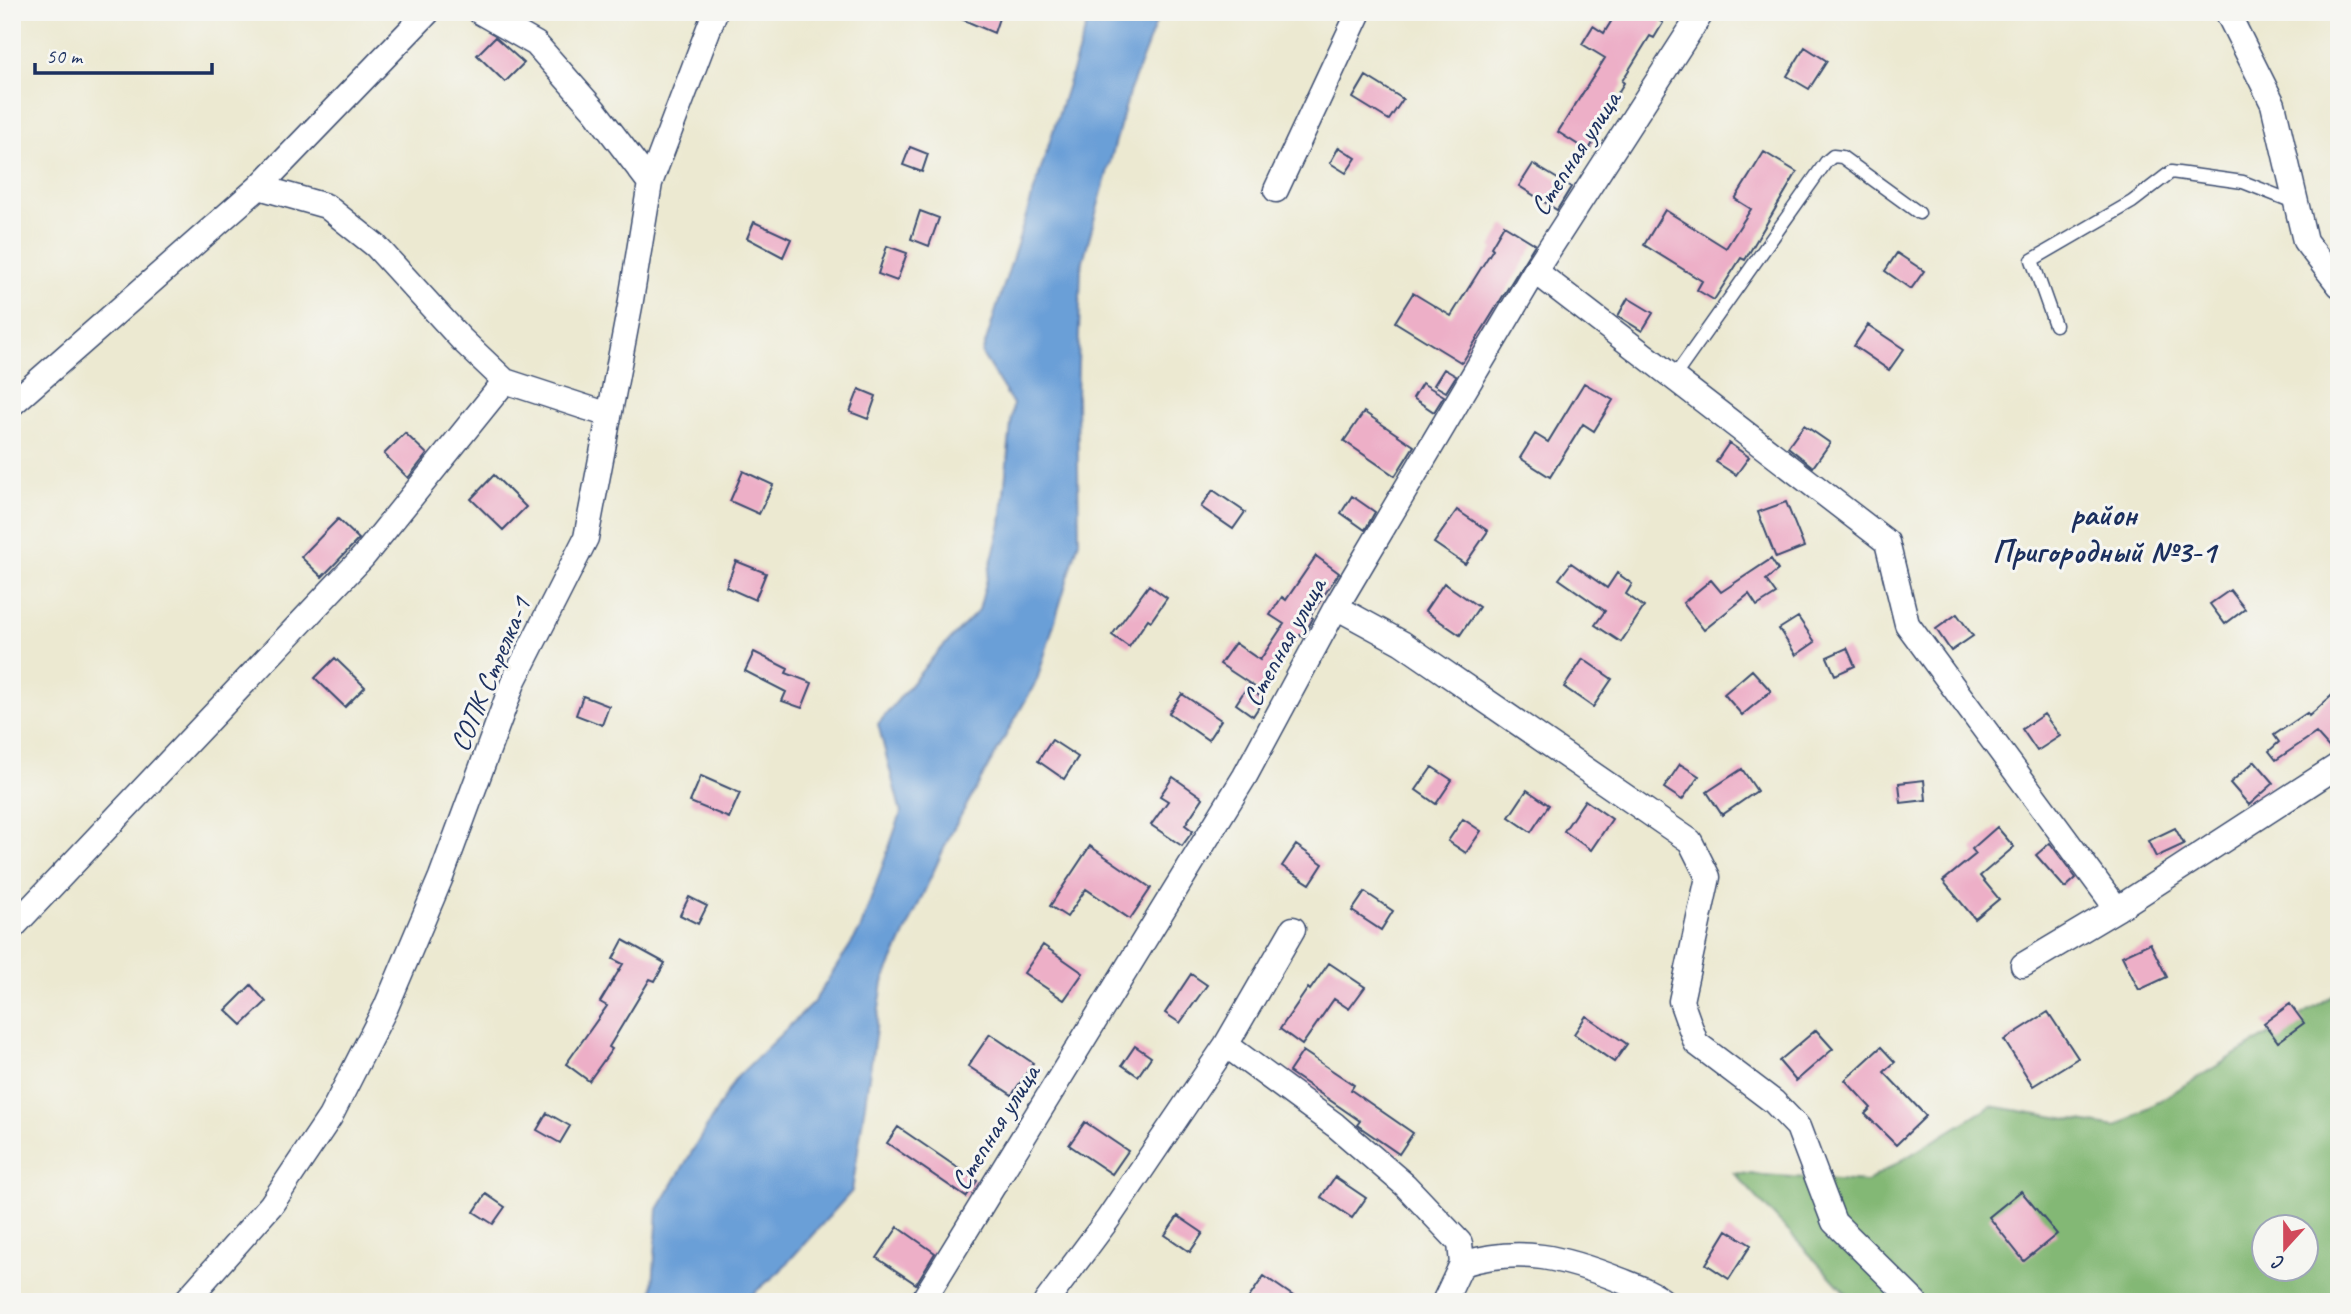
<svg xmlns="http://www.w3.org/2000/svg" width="2351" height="1314" font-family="Caveat,sans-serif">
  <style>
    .forest { fill: #83b875; stroke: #4f746a; stroke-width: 2; fill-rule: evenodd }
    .water { fill: #6b9fd7; stroke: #43679a; stroke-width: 2 }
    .building { fill: #edafc7 }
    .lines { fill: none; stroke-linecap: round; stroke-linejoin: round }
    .lane-casing { stroke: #3a4b6f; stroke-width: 15 }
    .street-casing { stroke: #3a4b6f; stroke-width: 27 }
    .lane { stroke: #fff; stroke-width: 12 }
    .street { stroke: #fff; stroke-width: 24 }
    .labels { text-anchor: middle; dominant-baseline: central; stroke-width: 6; stroke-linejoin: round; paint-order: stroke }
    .street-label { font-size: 28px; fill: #1b2f5e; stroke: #f6f6f2 }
    .quarter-label { font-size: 32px; font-weight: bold; fill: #1b2f5e; stroke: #f6f6f2 }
  </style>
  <rect width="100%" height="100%" fill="#f6f6f2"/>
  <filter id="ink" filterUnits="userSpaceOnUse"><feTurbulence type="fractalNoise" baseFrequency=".0143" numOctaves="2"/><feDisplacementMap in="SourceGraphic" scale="14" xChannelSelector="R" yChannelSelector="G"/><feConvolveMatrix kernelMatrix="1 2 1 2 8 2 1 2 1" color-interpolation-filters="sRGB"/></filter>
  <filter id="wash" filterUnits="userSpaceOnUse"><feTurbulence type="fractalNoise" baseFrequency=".00686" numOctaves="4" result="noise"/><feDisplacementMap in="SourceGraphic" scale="28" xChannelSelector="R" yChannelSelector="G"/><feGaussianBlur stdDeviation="1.57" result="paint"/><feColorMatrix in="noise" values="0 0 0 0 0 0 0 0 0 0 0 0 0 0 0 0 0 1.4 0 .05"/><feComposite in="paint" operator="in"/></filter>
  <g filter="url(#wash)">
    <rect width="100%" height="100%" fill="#ece9d1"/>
    <path class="forest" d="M2339,992v310h-485l-120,-129 132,9 125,-76 125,21zM2264,1226h42v42h-42z"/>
    <path class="water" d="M1091,12h69l-31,81 -48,175 -4,128 2,145 -42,139 -86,153 -68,149 -31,209 -73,81 -36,30h-91l6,-93 77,-130 78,-76 47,-73 41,-117 -23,-89 57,-69 44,-45 22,-86 12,-120 -31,-50z"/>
    <g id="blocks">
      <path class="building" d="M945,12h56l-7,21z
        M1617,12h29l17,11 -9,15 -4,-2 -28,45 2,2 -26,42 4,3 -14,23 -30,-19 47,-74 -23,-14 11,-18 11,7z
        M495,37l29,26 -19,19 -28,-27z
        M1805,47l22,14 -18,28 -22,-13z
        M1366,76l37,23 -14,21 -36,-22z
        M910,147l18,7 -6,18 -19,-7z
        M1339,147l17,11 -10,15 -16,-10z
        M1764,152l33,20 -52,88 -4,-2 -27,42 -17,-10 5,-9 -58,-36 21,-35 61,38 25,-39 -16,-10z
        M1533,164l38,23 -14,23 -38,-24z
        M920,211l19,7 -10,28 -18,-7z
        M754,222l37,17 -8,18 -36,-19z
        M1504,225l31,19 -73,119 -67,-41 18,-29 38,23 42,-67 -2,-2z
        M887,246l20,7 -10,28 -19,-7z
        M1897,253l27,18 -13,18 -26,-18z
        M1628,298l25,15 -11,18 -24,-15z
        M1868,325l36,24 -15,21 -35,-24z
        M1444,369l12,7 -10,16 -12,-7z
        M1422,383l22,13 -10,16 -21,-14z
        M1584,383l29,17 -19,31 -11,-7 -33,53 -30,-19 15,-24 13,8z
        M859,389l17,7 -8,23 -18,-7z
        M1364,412l50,34 -19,30 -51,-35z
        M1804,425l26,18 -17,24 -25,-20z
        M405,433l22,21 -19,24 -24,-24z
        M1729,443l20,14 -13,18 -20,-13z
        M743,471l30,14 -14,29 -29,-13z
        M494,475l32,32 -23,23 -32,-31z
        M1213,490l32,22 -12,17 -32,-22z
        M1352,496l23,16 -10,18 -24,-17z
        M1786,502l18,45 -28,11 -18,-46z
        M1457,510l31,21 -23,33 -31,-21z
        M338,519l21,20 -37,38 -21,-20z
        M1316,556l23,17 -29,43 3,2 -10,19 -3,-2 -39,56 -41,-27 15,-21 25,17 24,-36 -14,-9 12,-18 4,3z
        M1771,559l7,11 -12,10 10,14 -19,12 -8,-12 -45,36 -21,-27 28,-23 10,12z
        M736,561l30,12 -11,27 -29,-13z
        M1571,563l36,25 10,-15 15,11 -6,10 18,13 -23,35 -26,-17 10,-14 -46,-32z
        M1444,583l35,24 -19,28 -35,-24z
        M1149,585l18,13 -16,23 -3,-2 -19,28 -17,-12z
        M2230,590l15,19 -20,15 -15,-20z
        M1957,614l16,22 -22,15 -15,-22z
        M1798,617l17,25 -19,13 -17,-26z
        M1847,648l8,18 -20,9 -8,-18z
        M754,652l34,17 -2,4 26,10 -10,25 -20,-7 4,-9 -41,-21z
        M335,658l30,29 -20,20 -30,-29z
        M1583,659l29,20 -19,28 -29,-20z
        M1752,670l19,21 -29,24 -18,-21z
        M1247,687l17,12 -11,17 -17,-12z
        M2339,689v61l-6,2 -17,-19 -40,27 -7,-9 10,-9 -5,-7 33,-22 2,3z
        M1182,694l39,26 -13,20 -39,-27z
        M583,696l26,10 -7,19 -26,-10z
        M2044,714l16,22 -23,15 -15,-22z
        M1052,740l26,17 -14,22 -26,-18z
        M2255,761l19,22 -25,22 -19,-22z
        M1680,764l19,12 -17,24 -18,-12z
        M1432,767l20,13 -16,24 -20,-14z
        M1742,769l15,22 -35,24 -15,-23z
        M701,776l39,17 -11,25 -39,-16z
        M1173,777l30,21 -18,27 8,6 -11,15 -31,-21 17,-24 -8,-5z
        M1924,780l2,20 -25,3 -2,-20z
        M1527,790l22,15 -18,27 -22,-15z
        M1585,800l27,19 -21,31 -27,-19z
        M1463,819l18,12 -15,22 -18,-12z
        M1997,827l17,20 -34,29 19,23 -24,20 -32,-38 33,-27 -4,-5z
        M2175,828l9,16 -28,13 -8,-16z
        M2050,843l26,35 -11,10 -29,-33z
        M1296,845l27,19 -13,20 -28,-18z
        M1090,846l61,42 -21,31 -44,-30 -19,28 -17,-11z
        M1365,892l28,19 -12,19 -29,-19z
        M689,897l18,9 -9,18 -18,-9z
        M623,940l42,23 -10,18 -5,-2 -41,68 3,2 -23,32 -23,-17 41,-58 -7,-4 23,-38 -10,-5z
        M2150,943l17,34 -28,13 -17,-34z
        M1043,945l40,28 -19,27 -40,-27z
        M1329,963l36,24 -16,22 -15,-10 -32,46 -22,-16 28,-41 2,2z
        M1191,974l16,11 -27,38 -15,-10z
        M251,985l15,17 -24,23 -16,-15z
        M2290,1004l14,19 -26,19 -14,-19z
        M2048,1012l30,46 -45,28 -29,-46z
        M1586,1016l41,28 -13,18 -40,-28z
        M1816,1030l17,19 -37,32 -17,-20z
        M990,1034l43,29 -21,32 -44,-29z
        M1135,1046l16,11 -13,19 -16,-11z
        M1881,1047l14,15 -11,10 42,44 -30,29 -31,-31 6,-6 -26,-28z
        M1303,1051l51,34 -3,5 62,43 -14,21 -42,-29 3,-4 -71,-49z
        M547,1113l23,13 -10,17 -23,-13z
        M1085,1122l43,29 -16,23 -43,-29z
        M898,1127l79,54 -11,16 -79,-54z
        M1335,1177l31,21 -14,20 -31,-21z
        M2021,1191l36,43 -33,27 -35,-44z
        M486,1194l19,13 -12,17 -19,-12z
        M1178,1216l25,17 -13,19 -25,-17z
        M898,1227l37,26 -19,31 -39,-26z
        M1727,1230l24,15 -22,34 -23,-15z
        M1264,1276l38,26h-56z"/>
    </g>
  </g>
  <g filter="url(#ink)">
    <use href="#blocks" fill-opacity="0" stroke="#3a4b6f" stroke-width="2"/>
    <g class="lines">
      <g class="lane-casing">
        <path id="lane" d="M2055,325l-23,-65 100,-58 39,-30 72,10 53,21
          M1674,377l152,-215 7,-6 9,1 77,56"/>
      </g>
      <g class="street-casing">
        <path id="street" d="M480,12l56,32 59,67 55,72
          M2227,12l46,92 32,137 34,44
          M259,187l67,19 50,40 85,93 44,42
          M1276,190l83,-178
          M1535,271l352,271 20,82 210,285
          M12,404l247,-217 169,-175
          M1336,607l66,36 288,198 18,36 -27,124 15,42 78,59 24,25 36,95 81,80
          M12,928l351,-371 142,-176 104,34
          M2023,965l94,-56 222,-144
          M1226,1045l109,80 70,60 55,58 2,21 -18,38
          M1462,1264c59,-18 103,-6 158,16 15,6 33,12 44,22
          M185,1302l86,-97 59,-88 56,-110 55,-130 73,-197 72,-142 44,-232 20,-123 65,-171
          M922,1302l323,-526 91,-169 199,-336 167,-259
          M1046,1302l62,-83 118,-174 67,-116"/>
      </g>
      <use href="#lane" class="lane"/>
      <use href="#street" class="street"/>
    </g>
  </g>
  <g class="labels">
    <g class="street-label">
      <text transform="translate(1575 153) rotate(-57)">Степная улица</text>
      <text transform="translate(1284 642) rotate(-61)">Степная улица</text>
      <text transform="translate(490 674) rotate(-67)">СОПК Стрелка-1</text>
      <text transform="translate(995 1127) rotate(-58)">Степная улица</text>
    </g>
    <g class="quarter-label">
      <text x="2104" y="514">район<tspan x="2104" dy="37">Пригородный №3-1</tspan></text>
    </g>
  </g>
  <rect width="2351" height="1314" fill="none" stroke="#f6f6f2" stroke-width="42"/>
  <g transform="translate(2285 1248) rotate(201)"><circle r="33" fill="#f6f6f2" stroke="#9ea6b7" stroke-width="2"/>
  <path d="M0-5L12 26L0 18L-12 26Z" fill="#d1495b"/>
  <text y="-10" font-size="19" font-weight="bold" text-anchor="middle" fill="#1b2f5e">С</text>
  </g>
  <path d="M35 63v10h177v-10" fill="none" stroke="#1b2f5e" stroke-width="3.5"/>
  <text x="46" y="63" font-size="21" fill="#1b2f5e" stroke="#f6f6f2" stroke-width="5" paint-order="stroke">50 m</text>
</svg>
